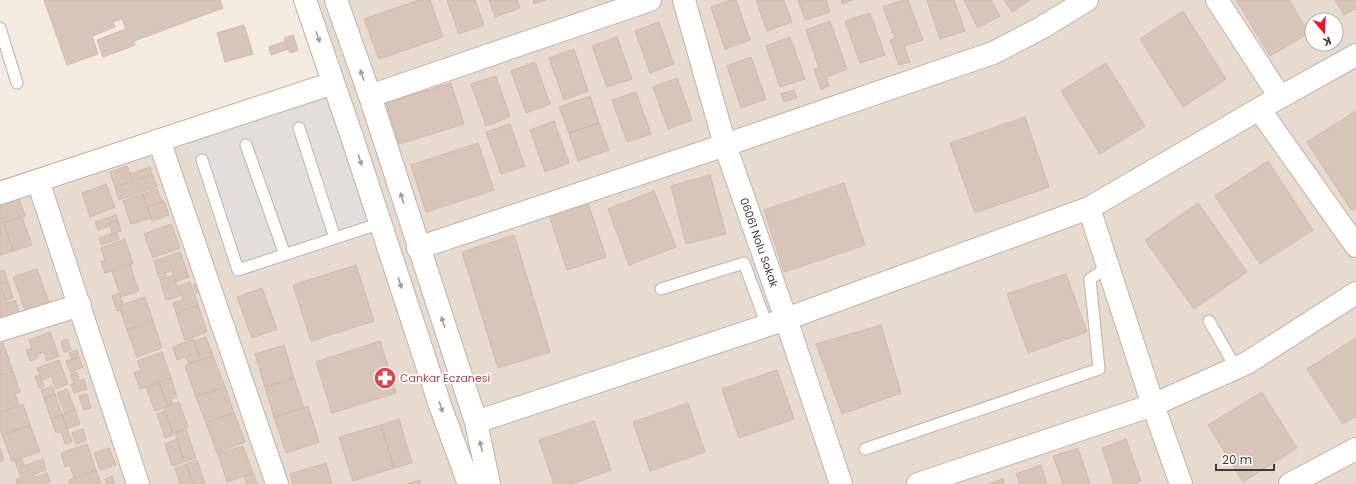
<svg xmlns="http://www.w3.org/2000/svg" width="1356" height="484" font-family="Poppins,sans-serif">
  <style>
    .residential { fill: #e7dacf; fill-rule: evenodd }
    .parking { fill: #e3dedb }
    .building { fill: #d8c5b9; stroke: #d1b8a9 }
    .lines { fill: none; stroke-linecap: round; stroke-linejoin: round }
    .service-casing { stroke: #c2b2a7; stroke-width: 13 }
    .minor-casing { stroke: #c2b2a7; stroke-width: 24 }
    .tertiary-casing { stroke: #c2b2a7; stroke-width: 24 }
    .service { stroke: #fff; stroke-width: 11 }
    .minor { stroke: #fff; stroke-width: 22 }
    .tertiary { stroke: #fff; stroke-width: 22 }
    .oneway { fill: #a29c98 }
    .labels { text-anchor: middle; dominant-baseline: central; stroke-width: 3.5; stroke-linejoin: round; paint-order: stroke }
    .street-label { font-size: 11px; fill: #453932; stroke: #fff }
    .health-label { font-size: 11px; fill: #be3a42; stroke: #fff; text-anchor: start }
  </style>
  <rect width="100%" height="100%" fill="#f3eae2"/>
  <path class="residential" d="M308,0h1048v484h-1356v-301l334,-108zM1312,20h24v24h-24z"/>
  <path class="parking" d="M327,100l45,136 -138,46 -45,-136z"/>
  <path class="building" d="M44,0h176l3,8 -89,33 1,4 -32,12 -6,-17 29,-11 -4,-10 -9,3 2,5 -23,9 6,18 -31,11z
    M419,0h11l13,37 -64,22 -15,-40z
    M447,0h28l9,25 -25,9z
    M489,0h28l3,8 -25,9z
    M533,0h13l-12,4z
    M730,0h6l14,40 -25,9 -14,-42z
    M756,0h28l8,22 -25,9z
    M798,0h28l4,12 -25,8z
    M841,0h12l-11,4z
    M903,0h5l15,40 -19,6 6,16 -11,3 -9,-25 5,-1 -12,-32z
    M927,0h27l11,31 -25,8z
    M964,0h27l9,16 -22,12z
    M1004,0h26l-18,12z
    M1236,0h53l20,33 -39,23z
    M1335,0h21v8l-12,7z
    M1183,11l43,68 -43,28 -43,-68z
    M870,13l15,42 -25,8 -15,-42z
    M830,21l17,48 -21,8 3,9 -8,3 -7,-20 5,-1 -13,-38z
    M659,22l15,42 -24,9 -15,-42z
    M244,25l9,29 -28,8 -8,-29z
    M293,35l5,15 -8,3 -6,-15z
    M617,37l15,42 -25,8 -15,-41z
    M790,37l15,42 -25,8 -14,-41z
    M286,41l2,8 -17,6 -2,-8z
    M574,49l14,42 -24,9 -15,-42z
    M751,57l15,42 -25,9 -14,-42z
    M535,62l15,42 -24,9 -15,-42z
    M1106,63l39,63 -45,28 -39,-63z
    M496,76l14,41 -24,9 -15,-42z
    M677,78l15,42 -24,9 -15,-42z
    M451,83l13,41 -65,20 -13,-41z
    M794,90l3,8 -13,4 -3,-8z
    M636,92l15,42 -24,8 -15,-42z
    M590,96l9,27 -30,10 -10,-26z
    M1356,111v97l-4,3 -45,-69z
    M1025,117l24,70 -74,26 -25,-70z
    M554,121l15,42 -24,9 -15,-42z
    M599,123l10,27 -31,11 -9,-28z
    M510,124l15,42 -24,8 -15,-42z
    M478,143l16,47 -68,22 -15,-47z
    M1268,161l45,69 -53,34 -45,-68z
    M127,166l6,15 -18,6 -5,-15z
    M150,167l2,7 -19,7 -3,-7z
    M152,174l5,13 -38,13 -4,-13z
    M710,175l16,59 -40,10 -15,-58z
    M844,183l21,62 -81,27 -20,-62z
    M106,184l9,23 -25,10 -8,-24z
    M157,189l5,13 -15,5 -4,-13z
    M654,191l22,56 -47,18 -21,-56z
    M143,194l8,24 -20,6 -8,-23z
    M18,196l7,20 -21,7 -2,-5 -2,1v-17z
    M587,200l19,57 -39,13 -19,-58z
    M164,201l5,14 -17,6 -5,-14z
    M1198,203l49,69 -53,37 -49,-69z
    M116,215l2,5 -9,3 1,3 -12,4 -3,-8z
    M22,217l10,28 -19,6 -9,-28z
    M2,218l11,33 -13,4v-36z
    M118,220l3,11 -9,3 -3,-11z
    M171,224l9,24 -27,10 -9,-24z
    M117,232l2,7 -18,6 -2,-7z
    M514,235l36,117 -52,16 -36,-116z
    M125,239l8,25 -28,9 -4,-11 4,-1 -4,-13z
    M180,252l9,25 -13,5 -4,-12 -7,3 1,3 -7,2 -5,-17z
    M130,265l9,26 -18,6 -9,-26z
    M356,265l18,56 -63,20 -18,-56z
    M37,269l13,36 -24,8 -13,-36z
    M4,270l4,12 -8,2v-13z
    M1066,274l21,58 -59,21 -21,-59z
    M173,275l7,21 -14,4 -6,-20z
    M206,280l3,8 -13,5 -3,-8z
    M8,282l5,16 -7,2 -6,-16z
    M190,282l8,23 -22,8 -3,-10 10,-3 -5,-14z
    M1,287l6,16 8,-3 5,14 -20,5v-31z
    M262,288l15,41 -25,9 -15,-41z
    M119,293l4,11 -4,2 2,4 -4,1 -5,-15z
    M145,297l8,24 -26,9 -8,-24z
    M198,305l9,27 -22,8 -9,-27z
    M153,321l9,27 -25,9 -10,-27z
    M881,325l20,68 -59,21 -26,-70z
    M50,332l9,24 -12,5 -3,-9 -7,2 1,4 -8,3 -4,-11 6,-2 -3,-8z
    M206,337l7,19 -12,4 -7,-19z
    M1356,338v78l-13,8 -36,-55z
    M67,339l4,11 -7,2 -3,-11z
    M193,339l8,21 -12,4 -3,-7 -9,3 -4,-13z
    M380,341l16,52 -64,20 -16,-51z
    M3,343l10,28 -13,4v-31z
    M284,345l10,33 -29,9 -10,-33z
    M77,350l2,7 -7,3 -3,-7z
    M162,352l9,26 -31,11 -6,-17 7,-2 -4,-9z
    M213,356l12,31 -29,10 -11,-31z
    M79,357l4,10 -13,5 -4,-11z
    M59,360l9,24 -12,5 -5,-13 -9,4 -5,-12z
    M777,370l17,49 -55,19 -17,-49z
    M13,371l7,21 -5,2 4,11 -19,7v-37z
    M77,372l2,7 -6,2 -3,-7z
    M40,375l4,11 -5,2 -4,-11z
    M171,378l6,19 -6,2 2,5 -5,2 -9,-24z
    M294,378l10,30 -30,9 -9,-30z
    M84,379l3,10 -13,4 -3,-9z
    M159,382l9,24 -13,5 -9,-24z
    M52,386l3,8 -11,4 -3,-8z
    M225,387l9,26 -28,10 -10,-26z
    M67,389l8,21 -10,4 -8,-21z
    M1262,392l35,56 -54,34 -35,-57z
    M55,394l7,21 -11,4 -7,-21z
    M87,394l4,14 -7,2 -5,-14z
    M179,402l9,25 -15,6 -9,-25z
    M688,403l17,49 -55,19 -17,-49z
    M23,404l7,21 -28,10 -2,-7v-16z
    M308,406l11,36 -33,11 -12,-36z
    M75,410l5,14 -13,5 -5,-14z
    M165,411l8,24 -8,3 -8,-24z
    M234,413l11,29 -28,11 -11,-30z
    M62,415l10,27 -7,2 -4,-12 -5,1 -5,-14z
    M399,419l13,44 -18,5 -13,-43z
    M594,421l17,49 -39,14h-18l-15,-44z
    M30,425l10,27 -28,9 -10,-26z
    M381,425l13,43 -41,13 -14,-44z
    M83,429l3,11 -10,4 -4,-11z
    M186,429l10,29 -12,4 -9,-29z
    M177,439l7,23 -12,4 -7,-22z
    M1126,439l15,42 -8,3h-19l-12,-36z
    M87,444l9,26 -22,8 -4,-13 -5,2 -4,-14z
    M243,446l10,27 -26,9 -9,-28z
    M109,448l7,17 -16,5 -6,-17z
    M1078,448l12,36h-27l-10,-28z
    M0,449l4,11 -4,2z
    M22,459l2,7 19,-7 3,11 -12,4 1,3 12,-4 3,9 -5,2h-28l-1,-4 5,-2 -6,-17z
    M197,460l8,24h-12l-7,-20z
    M326,463l6,21h-39l-3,-10z
    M186,464l7,20h-13l-5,-16z
    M1041,465l6,19h-27l-4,-10z
    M96,470l5,14h-31l-1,-4z
    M253,473l4,11h-10l-3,-8z
    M112,476l3,8h-8l-2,-5z
    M1003,479l1,5h-15z
    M420,480l1,4h-14z"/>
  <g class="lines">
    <g class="service-casing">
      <path id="service" d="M0,28l17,55
        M299,128l36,110
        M246,145l39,110
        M202,160l36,110 143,-47
        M661,289l83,-26 23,62
        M1209,321l27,47
        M865,449l234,-80 -9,-90 18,-12"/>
    </g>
    <g class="minor-casing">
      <g id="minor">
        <path id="s1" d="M684,0l41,145 61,174 55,165"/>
        <path d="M1217,0l63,97"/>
        <path d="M370,96l280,-96"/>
        <path d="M1259,109l97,137"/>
        <path d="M159,140l118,344"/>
        <path d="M38,181l100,303"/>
        <path d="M0,193l333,-110"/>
        <path d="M1089,208l64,197 28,79"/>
        <path d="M418,248l307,-103 268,-92 48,-25 46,-28"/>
        <path d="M0,330l80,-25"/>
        <path d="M918,484l235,-79 94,-42 109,-70"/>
        <path d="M1290,484l66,-35"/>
      </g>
    </g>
    <g class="tertiary-casing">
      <path id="tertiary" d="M305,0l47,137 89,271 28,76
        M336,0l34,96 106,326 13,62
        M476,422l310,-103 303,-111 170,-99 97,-54"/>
    </g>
    <use href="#service" class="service"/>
    <use href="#minor" class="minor"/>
    <use href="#tertiary" class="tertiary"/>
  </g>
  <defs><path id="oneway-solid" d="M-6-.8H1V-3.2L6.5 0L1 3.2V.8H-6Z"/></defs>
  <g class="oneway">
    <use href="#oneway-solid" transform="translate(318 37) rotate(71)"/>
    <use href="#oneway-solid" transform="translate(362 75) rotate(-109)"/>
    <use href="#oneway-solid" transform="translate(360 160) rotate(72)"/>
    <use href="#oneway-solid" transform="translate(402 198) rotate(-108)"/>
    <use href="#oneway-solid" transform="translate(400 283) rotate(72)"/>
    <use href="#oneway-solid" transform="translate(443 322) rotate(-108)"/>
    <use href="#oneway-solid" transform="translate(441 407) rotate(71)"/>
    <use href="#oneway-solid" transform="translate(481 446) rotate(-102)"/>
  </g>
  <defs>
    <g id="pharmacy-disc" transform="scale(1.15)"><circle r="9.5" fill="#e0444e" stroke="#fff"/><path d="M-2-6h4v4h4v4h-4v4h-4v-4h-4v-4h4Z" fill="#fff"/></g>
  </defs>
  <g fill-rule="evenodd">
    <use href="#pharmacy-disc" x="385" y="378"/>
  </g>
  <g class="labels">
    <g class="street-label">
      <text stroke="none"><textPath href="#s1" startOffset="254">06061 Nolu Sokak</textPath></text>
    </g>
    <g class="health-label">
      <text x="400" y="378">Cankar Eczanesi</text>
    </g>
  </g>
  <g transform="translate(1324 32) rotate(161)"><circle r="19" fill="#ffffff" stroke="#b5b0ad"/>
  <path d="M0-3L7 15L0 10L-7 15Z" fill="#ff0d23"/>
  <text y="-6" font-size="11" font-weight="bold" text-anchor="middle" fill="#453932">K</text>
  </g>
  <path d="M1216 464v6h58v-6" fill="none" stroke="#453932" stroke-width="2"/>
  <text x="1222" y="464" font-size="12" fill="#453932" stroke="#ffffff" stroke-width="3" paint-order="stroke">20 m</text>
</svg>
